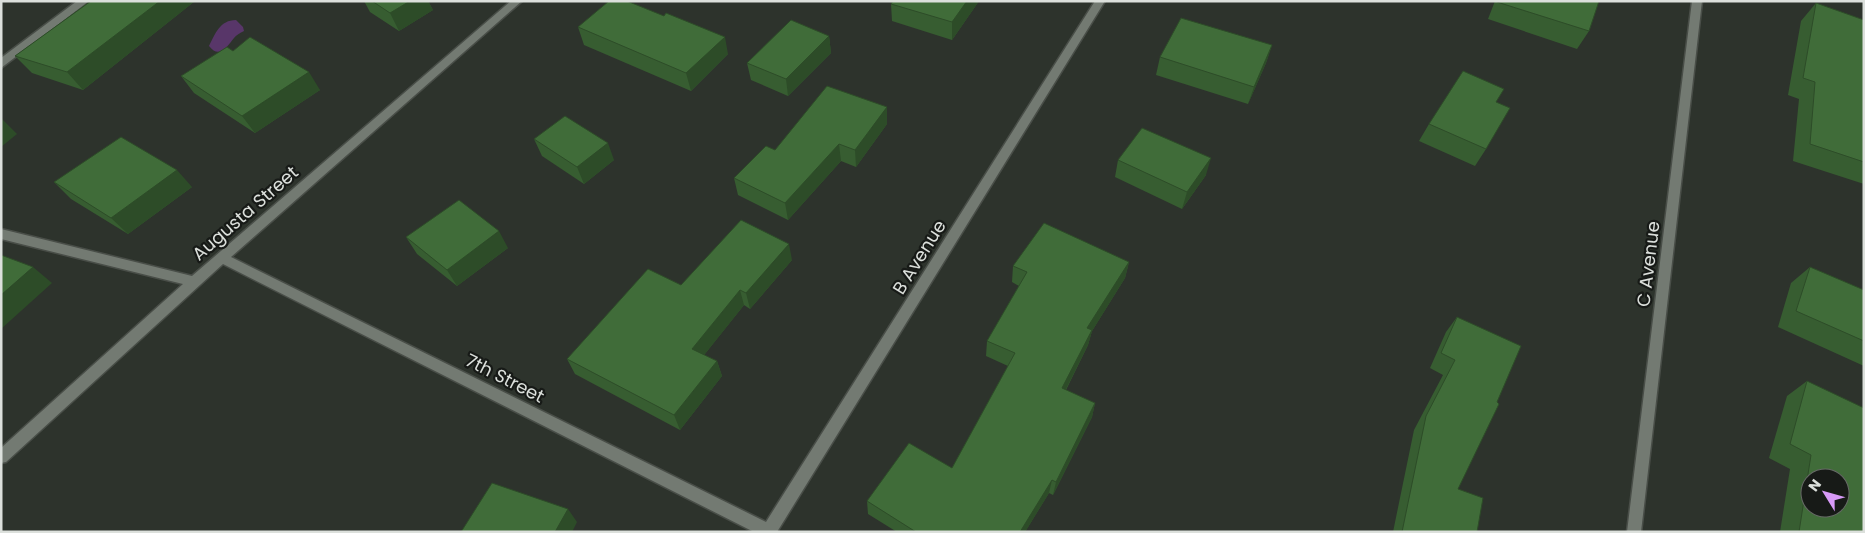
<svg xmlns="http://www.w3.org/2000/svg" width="1865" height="533" font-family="Poppins,sans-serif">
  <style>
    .water { fill: #583669 }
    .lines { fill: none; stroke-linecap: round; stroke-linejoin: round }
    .minor-casing { stroke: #494e48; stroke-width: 3 }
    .minor { fill: #737a72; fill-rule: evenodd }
    .wall { fill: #375d31 }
    .shaded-wall { fill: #2d4c28 }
    .building { fill: #406c39; stroke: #2d4c28; fill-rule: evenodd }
    .labels { text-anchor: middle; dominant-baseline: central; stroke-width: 4.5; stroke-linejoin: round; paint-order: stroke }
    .street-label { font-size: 18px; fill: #dce0dc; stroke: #171a17 }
  </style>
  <rect width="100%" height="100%" fill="#2d332c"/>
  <path class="water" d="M236,20l7,7 1,4c-4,2 -8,4 -10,7 -7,9 -15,21 -25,8 6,-12 11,-26 27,-26z"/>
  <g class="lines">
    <g class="minor-casing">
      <path id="minor" d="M77,1h12l-88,67v-10z
        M511,1h11l-291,256 535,265 329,-521h10l-328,531h-23l-531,-268 -217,198 -5,1v-15l182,-164 -182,-45v-10l191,47z
        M1692,1h10l-61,531h-14z"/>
    </g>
    <use href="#minor" class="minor"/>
  </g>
  <path class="wall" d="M91,1h104l-112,89 -51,-17 -17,-17z
    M364,1h64l5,9 -34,21 -29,-19z
    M893,1h86l-27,39 -60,-19 -1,-17z
    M1495,1h104l-10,30 -12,18 -89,-30z
    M1816,3l48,17v164l-71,-23 6,-62 -11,-4 13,-74z
    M578,27l150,27 -37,37 -107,-46z
    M829,36l2,17 -43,43 -37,-16 -4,-17z
    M1272,45l-6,18 -18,41 -92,-29 4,-18z
    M233,51l87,39 -65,43 -61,-40 -13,-17z
    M1496,102l-10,47 -11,17 -56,-25 10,-17z
    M887,124l-31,43 -15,-6 -53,59 -50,-25 -4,-17 41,-28z
    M534,139l80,21 -30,24 -42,-28z
    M1118,160l88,15 -24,34 -67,-32z
    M54,182l138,5 -64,47 -57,-35z
    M406,237l102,11 -51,38 -40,-32z
    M792,260l-42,49 -6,-4 -40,50 13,6 5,15 -42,54 -105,-56 -8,-15 114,-74z
    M1129,262l-4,16 -33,53 -4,14 -22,45 29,13 -3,14 -39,78 -4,-2 -24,39h-128l-29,-18 -1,-13 85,-33 56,-102 -22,-10 1,-15 32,-55 -7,-4 1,-16z
    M1810,267l54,23v76l-86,-39 13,-44z
    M1457,317l1,172 19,43h-84l21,-102 29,-55 -13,-7 16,-36z
    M1807,381l57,151h-84l10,-63 -21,-11 18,-62z"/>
  <path class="shaded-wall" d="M160,1h35l-112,89 -16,-18z
    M410,1h18l5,9 -34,21 -9,-18z
    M967,1h12l-27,39v-18z
    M829,36l2,17 -43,43 -2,-17z
    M725,37l3,17 -37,37 -5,-18z
    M1272,45l-6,18 -18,41 6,-17z
    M309,72l11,18 -65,43 -13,-17z
    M887,107v17l-31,43 -1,-17z
    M1,118l16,16 -16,13z
    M608,143l6,17 -30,24 -7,-17z
    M839,144l2,17 -53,59 -3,-17z
    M1211,158l-5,17 -24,34 5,-17z
    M177,170l15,17 -64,47 -17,-16z
    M499,231l9,17 -51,38 -10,-16z
    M789,244l3,16 -42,49 -4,-16z
    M1129,262l-4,16 -33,53 -4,14 -29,58 3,-15 25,-60z
    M33,267l19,16 -51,46v-34z
    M740,290l4,15 -47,59 -5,-15z
    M717,361l5,15 -42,54 -6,-15z
    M1095,403l-3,14 -39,78 3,-13z
    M1052,480l-3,13 -24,39h-5z
    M568,509l9,13 -5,10h-17z"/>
  <path class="building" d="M91,1h69l-93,71 -52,-16z
    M372,1h38l-20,12z
    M609,1h18l37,15 2,-3 59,24 -39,36 -108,-46z
    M893,1h74l-15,21 -61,-18z
    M1498,1h101l-10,30 -92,-29z
    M1816,3l48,17v142l-54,-18 5,-62 -12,-4z
    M1181,18l91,27 -18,42 -94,-30z
    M791,20l38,16 -43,43 -39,-16z
    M250,37l59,35 -67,44 -61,-40 46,-29 6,4z
    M1463,71l41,18 -8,13 14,6 -24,41 -57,-25z
    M827,86l60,21 -32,43 -16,-6 -54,59 -51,-25 32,-32 9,4z
    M565,116l43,27 -31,24 -43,-28z
    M1142,128l69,30 -24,34 -69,-32z
    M121,137l56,33 -66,48 -57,-36z
    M459,200l40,31 -52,39 -41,-33z
    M741,220l48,24 -43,49 -6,-3 -48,59 25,12 -43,54 -107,-56 81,-90 33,16z
    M1044,223l85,39 -42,66 5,2 -30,58 33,15 -39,79 -4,-2 -32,52h-104l-49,-31 42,-58 43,25 63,-115 -28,-12 40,-69 -14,-6z
    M1,255l32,12 -32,28z
    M1810,267l54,23v51l-68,-30z
    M1457,317l64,29 -24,56 2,2 -41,85 25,9 -6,34h-75l24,-116 29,-56 -14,-7z
    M1807,381l57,27v124h-65l12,-77 -21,-11zM1810,478h30v30h-30z
    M492,483l76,26 -13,23h-94z"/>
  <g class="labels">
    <g class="street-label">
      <text transform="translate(245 213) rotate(-41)">Augusta Street</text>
      <text transform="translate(919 257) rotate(-58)">B Avenue</text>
      <text transform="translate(1648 264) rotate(-83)">C Avenue</text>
      <text transform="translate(505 378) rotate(27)">7th Street</text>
    </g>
  </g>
  <rect width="1865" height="533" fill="none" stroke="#dce0dc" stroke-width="5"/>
  <g transform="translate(1825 493) rotate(307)"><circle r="24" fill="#171a17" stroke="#666966"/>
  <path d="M0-4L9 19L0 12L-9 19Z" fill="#d89af8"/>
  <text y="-8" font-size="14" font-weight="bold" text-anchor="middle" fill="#dce0dc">N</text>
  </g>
</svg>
